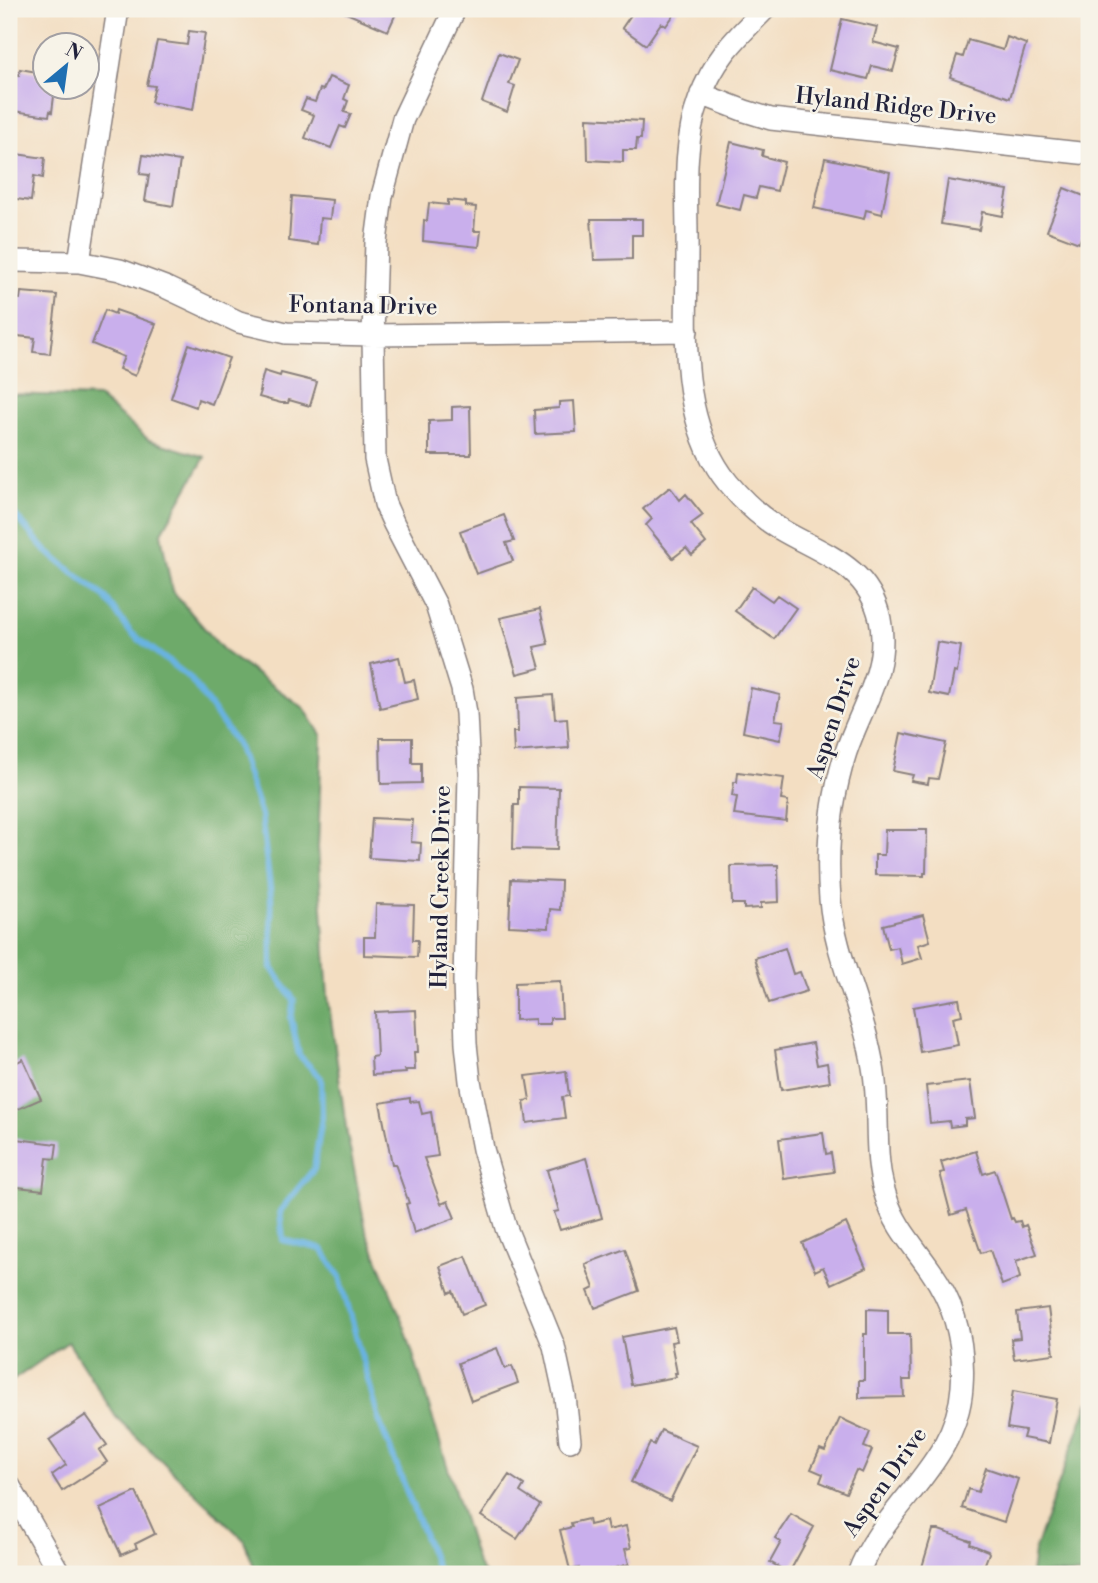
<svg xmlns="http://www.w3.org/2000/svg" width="1098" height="1583" font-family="'Libre Bodoni',serif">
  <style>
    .forest { fill: #6eaa6a; stroke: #486652; stroke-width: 2 }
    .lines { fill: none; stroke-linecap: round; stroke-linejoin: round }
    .stream { stroke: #69b3e2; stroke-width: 6 }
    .building { fill: #c9afec }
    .minor-casing { stroke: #8a807e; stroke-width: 24 }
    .minor { stroke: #fff; stroke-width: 21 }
    .labels { text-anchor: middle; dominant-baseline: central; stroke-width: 5; stroke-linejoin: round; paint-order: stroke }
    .street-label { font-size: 23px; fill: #22223b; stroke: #f7f3e8 }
  </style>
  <rect width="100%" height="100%" fill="#f7f3e8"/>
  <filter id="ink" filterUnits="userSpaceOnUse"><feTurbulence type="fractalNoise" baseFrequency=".0143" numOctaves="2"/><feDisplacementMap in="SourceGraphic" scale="14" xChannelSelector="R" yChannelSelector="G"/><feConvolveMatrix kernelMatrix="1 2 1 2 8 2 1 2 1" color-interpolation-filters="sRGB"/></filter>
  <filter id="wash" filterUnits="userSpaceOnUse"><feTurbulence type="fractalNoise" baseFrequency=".00686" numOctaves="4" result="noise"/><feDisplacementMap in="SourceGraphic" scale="28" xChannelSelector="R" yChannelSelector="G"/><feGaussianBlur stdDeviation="1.57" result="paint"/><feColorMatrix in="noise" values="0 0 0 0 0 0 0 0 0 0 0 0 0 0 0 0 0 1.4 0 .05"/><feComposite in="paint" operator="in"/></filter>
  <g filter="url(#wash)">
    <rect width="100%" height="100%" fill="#f3dec2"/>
    <path class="forest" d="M9,394l89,3 51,43 56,17 -44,77 11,57 53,61 79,56 18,28 -4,112 10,149 19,137 19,96 39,98 72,235 7,11h-227l-14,-35 -127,-122 -48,-75 -59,41z
      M1089,1401v173h-58l3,-23z"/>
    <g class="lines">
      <path class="stream" d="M9,508l37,43 59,46 26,36 59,45 47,66 24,71 10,81 1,72 22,32 -3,18 8,37 22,23 1,39 -8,52 -34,42 3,29 39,9 18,28 40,146 59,151"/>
    </g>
    <g id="blocks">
      <path class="building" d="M337,9h61l-10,22z
        M635,9h43l-12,17 -5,-3 -15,22 -24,-17z
        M842,19l35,8 -4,15 26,7 -6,22 -21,-5 -4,13 -38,-9z
        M189,31l16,2 -12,77 -42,-8 4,-16 -8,-1 10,-44 30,4z
        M1007,37l19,7 -16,54 -60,-21 7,-22 6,2 5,-17 35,10z
        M499,53l19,7 -9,24 6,2 -8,26 -25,-10z
        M20,69l17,3 -1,6 10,1v9h9l-3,24 -2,-1 -1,5 -36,-5 2,-11 -6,-1v-26l10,2z
        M329,77l20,8 -5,14 4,2 -4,11 7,2 -6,14 -5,-2 -9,22 -26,-10 9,-23 -13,-5 5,-11 9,3 5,-13 3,1z
        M587,118l55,3 -1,18h-4l-1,11h-13v12l-35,-2z
        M731,142l32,8 -1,6 22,6 -7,29 -18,-4 -3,11 -12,-3 -4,15 -24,-6z
        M9,153l36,5 -2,20 -9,-2 -3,25 -22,-3z
        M143,155l37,6 -7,45 -28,-5 4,-26 -9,-1z
        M825,158l65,14 -8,42 -16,-4 -2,9 -50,-11z
        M948,180l60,10 -5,26 -21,-4 -3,18 -38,-6z
        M1064,188l25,10v37l-6,-2 -4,10 -32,-12z
        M292,196l40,4 -2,19 -10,-1 -2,27 -29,-4z
        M448,200l18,2v4l10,1 -2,24h7l-2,16 -56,-6 1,-21 3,1 2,-18 19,2z
        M591,219h51v16h-10v24l-38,1z
        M21,292l36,3 -7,59 -17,-2 2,-14 -26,-3v-37l11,1z
        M105,310l10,4 1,-4 40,14 -21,52 -16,-7 5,-12 -32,-13z
        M189,344l40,14 -17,46 -14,-5 -2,8 -25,-9z
        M264,371l16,5 1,-3 36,9 -7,24 -21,-6 -1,3h-7l-22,-6 2,-6h-2z
        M574,401l2,31 -41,2 -1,-24 25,-2v-6z
        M470,406l1,49h-42v-34l23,-1v-13z
        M670,487l10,13 6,-6 17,21 -12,9 15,19 -14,12 -6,-7 -13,10 -27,-33 6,-6 -9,-10z
        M504,515l10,26 -8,2 7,18 -37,13 -16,-43z
        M752,587l20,14 5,-6 19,13 -22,31 -39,-28z
        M540,609l8,35 -14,3 6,21 -23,6 -17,-56z
        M937,642l24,4 -4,27 -3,-1 -5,25 -20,-4z
        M399,657l6,25 9,-2 4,19 -38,9 -9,-44z
        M751,688l29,7 -5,25 9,1 -4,19 -37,-8z
        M553,695l2,24 12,-1 2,30 -55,4 -1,-20h5l-1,-34z
        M901,733l45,10 -8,36 -9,-1 -1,6 -17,-3 2,-6 -20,-4z
        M380,738h32v25h9v20l-40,1z
        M738,772l46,6 -3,22 7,1 -2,20 -52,-6 3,-18 -5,-1 2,-14h3z
        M519,787l40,1 -2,62 -44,-1 1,-44h5z
        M372,818l41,2 -2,22 10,1 -1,18 -51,-3z
        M885,830h42l-1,43h-2v3l-49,-1v-20h9z
        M778,865l1,37 -18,1v5l-17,1v-5h-12l-1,-38z
        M511,879l50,2 -1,29 -10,-1 -1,19 -40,-2z
        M376,904l38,1 -1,35h5l-1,17 -53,-2v-18h11z
        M923,915l7,26 -12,4 4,13 -20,6 -4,-17 -9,2 -6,-24z
        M785,948l8,26 7,-2 7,19 -38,12 -14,-45z
        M560,981l2,37h-12v6h-15v-5l-20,1v-37z
        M959,999l3,16 -9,2 5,28 -38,7 -7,-45z
        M416,1010l2,42h-4l1,18h-10l1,3 -34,2 -1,-18 6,-1 -2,-44z
        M813,1043l4,22 10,-2 3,19 -49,8 -6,-40z
        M23,1059l18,40 -32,14v-47z
        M566,1071l3,25 -7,1 3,21 -38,5 -3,-22 6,-1 -4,-24z
        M970,1081l5,37 -10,1v6l-15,2 -1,-6 -19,2 -4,-37z
        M410,1098v4l9,-1 3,13 9,-2 7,44 -14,2 17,46 7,-3 7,17 -41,15 -8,-29 3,-1 -14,-39h-3l-12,-61z
        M823,1133l3,21 5,-1 3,19 -50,7 -5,-40z
        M9,1138l48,6 -2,15 -8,-1 -4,32 -34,-4z
        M976,1151l7,23 12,-4 16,49 2,-1 2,4 5,-1 2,6 4,-2 11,29 -21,7 4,17 -18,7 -12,-35 -9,3 -15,-43 -15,5 -11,-42 4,-1 -3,-10z
        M586,1158l16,60 -42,12 -6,-18 5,-1 -12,-41z
        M846,1223l20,45 -35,16 -8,-17 -8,4 -13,-28z
        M625,1249l14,42 -44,17 -7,-17 6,-3 -9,-24z
        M466,1256l19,49 -23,9 -9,-23 -4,2 -9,-27z
        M1048,1308l6,46 -40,5 -3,-20 9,-1 -3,-26z
        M867,1309l21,1v24h22l1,46h-8l1,17 -45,1v-18h5v-46h3z
        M674,1327l3,14 -6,1 6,31h-2l1,4 -45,8 -9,-48z
        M497,1348l8,21 7,-3 6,17 -47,18 -13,-38z
        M1013,1391l44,8 -8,44 -26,-5 2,-7 -18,-3z
        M86,1415l21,30 -8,5 8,12 -45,29 -10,-16 14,-10 -17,-25z
        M840,1418l30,14 -6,15 8,3 -10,23 -6,-3 -10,23 -26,-11 3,-8 -12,-5 9,-20 5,2z
        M661,1430l36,16 -27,55 -39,-19 19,-39 4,2z
        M986,1468l32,11 -14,43 -42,-14 6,-19 10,3z
        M509,1475l15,10 -4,7 20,13 -23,34 -36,-23z
        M136,1492l19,42 -20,10 2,4 -16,7 -21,-46z
        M791,1514l23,13 -25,46 -19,-11 11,-20 -6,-4z
        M588,1519l1,6 17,-4 2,9 18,-4 5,22 -6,1 4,15 -34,10h-14l-2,-6 -9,2 -10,-40 12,-3 -1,-4z
        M933,1530h6l32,11 -1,3 18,7 1,2 -8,21h-61z"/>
    </g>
  </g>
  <g filter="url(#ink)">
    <use href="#blocks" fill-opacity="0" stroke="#8a807e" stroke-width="2"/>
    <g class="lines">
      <g class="minor-casing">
        <path id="minor" d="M455,9l-52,110 -21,77 -6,46 -3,93 2,124 10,45 9,20 42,81 26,84 4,24 3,61 -5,207 2,63 4,37 13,68 23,79 48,118 11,51 5,44
          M765,9c-30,30 -51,50 -66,91 -18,48 -11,105 -12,156 0,49 -4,100 6,148 6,28 17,57 35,79 15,18 32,34 52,46 42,25 88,36 100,90 10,50 -19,88 -34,133 -15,47 -20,98 -16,147 5,59 34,110 43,168 8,43 -1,89 13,130 9,30 28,49 45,74 24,34 34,74 31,116 -5,78 -79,118 -104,187
          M701,94l44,17 26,8 318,35
          M9,261l70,1 41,8 45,17 74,35 47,11 87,2 314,-4
          M79,262l39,-253
          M9,1485l51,89"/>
      </g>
      <use href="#minor" class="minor"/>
    </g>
  </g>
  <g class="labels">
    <g class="street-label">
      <text transform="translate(896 106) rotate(6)">Hyland Ridge Drive</text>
      <text transform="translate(363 306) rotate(1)">Fontana Drive</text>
      <text transform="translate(834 718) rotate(-72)">Aspen Drive</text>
      <text transform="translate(441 887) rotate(-89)">Hyland Creek Drive</text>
      <text transform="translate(885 1482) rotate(-55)">Aspen Drive</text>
    </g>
  </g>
  <rect width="1098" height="1583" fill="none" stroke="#f7f3e8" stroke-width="35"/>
  <g transform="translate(66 66) rotate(29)"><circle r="33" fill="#f7f3e8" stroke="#a29fa3" stroke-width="2"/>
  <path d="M0-5L12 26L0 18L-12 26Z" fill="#1f6fb2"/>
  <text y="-10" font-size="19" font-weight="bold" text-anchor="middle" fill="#22223b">N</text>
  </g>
</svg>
